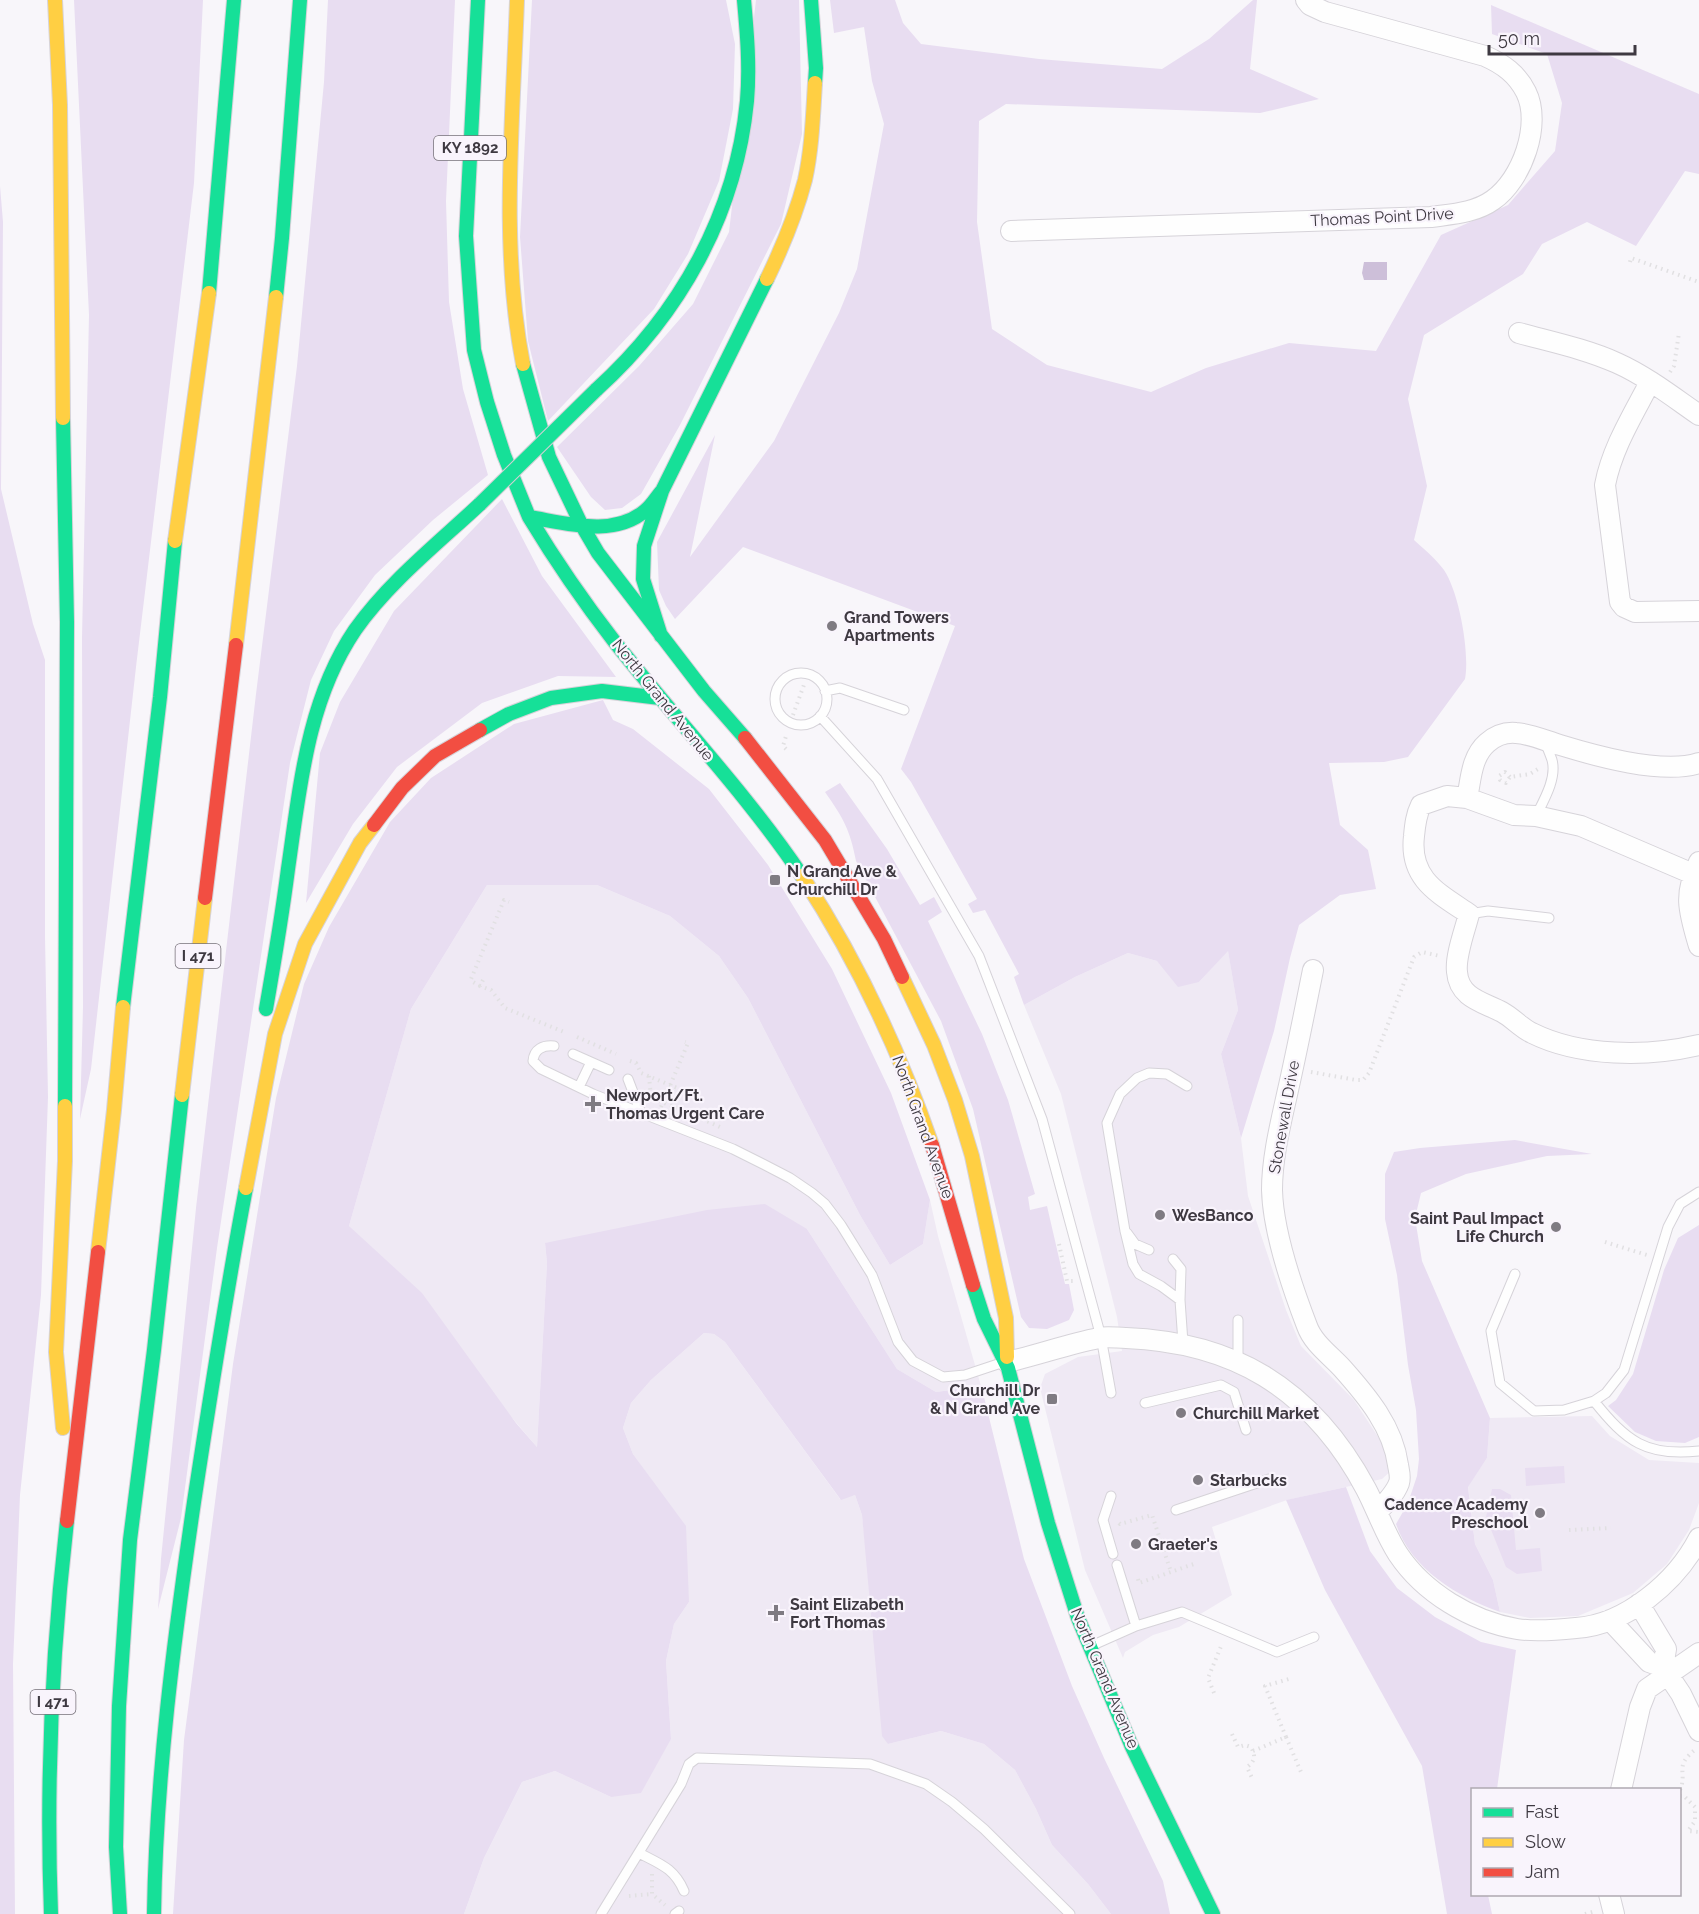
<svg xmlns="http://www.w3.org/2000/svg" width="1699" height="1914" font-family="Raleway,sans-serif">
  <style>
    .built { fill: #efe9f4 }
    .green { fill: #e8ddf1 }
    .water { fill: #cdbfd9 }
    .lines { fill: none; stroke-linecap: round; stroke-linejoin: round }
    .lane-casing { stroke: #d6d3d9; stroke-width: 11 }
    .street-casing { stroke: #d6d3d9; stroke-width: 22 }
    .fast-casing { stroke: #d6d3d9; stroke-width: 16 }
    .slow-casing { stroke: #d6d3d9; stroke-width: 16 }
    .jam-casing { stroke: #d6d3d9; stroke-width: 16 }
    .path { stroke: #e1e0e2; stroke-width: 4; stroke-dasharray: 1.5 4.5; stroke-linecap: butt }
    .lane { stroke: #fefefe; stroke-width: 9 }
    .street { stroke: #fefefe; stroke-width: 20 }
    .fast { stroke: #16e098; stroke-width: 14 }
    .slow { stroke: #ffcf43; stroke-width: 14 }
    .jam { stroke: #f24e42; stroke-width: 14 }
    .fast-bridge-casing { stroke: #d2d0d4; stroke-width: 16; stroke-linecap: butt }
    .fast-bridge { stroke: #16e098; stroke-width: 14 }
    .poi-dot { fill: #7f7b82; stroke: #f9f4fc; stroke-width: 2 }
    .labels { text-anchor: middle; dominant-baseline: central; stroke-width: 4.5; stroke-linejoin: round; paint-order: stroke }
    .shield { fill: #f9f4fc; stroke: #767179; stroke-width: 1.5 }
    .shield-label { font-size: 15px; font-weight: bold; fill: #3e3941 }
    .street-label { font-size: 16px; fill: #3e3941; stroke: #f9f4fc }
    .poi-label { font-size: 16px; font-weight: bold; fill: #3e3941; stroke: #f9f4fc; text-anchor: start }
  </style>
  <rect width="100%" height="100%" fill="#f8f6fa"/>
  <path class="built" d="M487,885h110l73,31 49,40 29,42 112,217 30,50 33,-21 7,-44 8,36 45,157 -10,-6 -37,5 -39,-23 -90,-140 -262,14 2,20 -10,184 -188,-221 62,-217z
    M1228,950l10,60 -17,44 20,84 7,58 38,114 15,36 53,54 32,49 7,20 -11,10 -95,21 -75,27 20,68 -53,32 -26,8 -28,17 -2,6 -38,-88 -45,-182 5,-14 33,-17 44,-6 -5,-34 -56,-223 -37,-89 51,-28 53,-24 29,8 42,21z
    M704,1333l10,1 11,8 115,157 15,-4 7,20 26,229 53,-13 43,13 31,26 21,39 16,36 36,39 23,30h-647l20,-56 38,-76 33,-11 56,26 60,-58 -5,-78 8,-37 15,-22 -38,-123 -18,-25 -10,-26 8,-25 20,-23z
    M1592,1416l18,20 39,24 50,3v40l-10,27 -22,34 -34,29 -55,23 -48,2 -30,-6 -7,-32 -18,-36 -7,-58 19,-28 3,-40z"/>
  <path class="green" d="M74,0h129l-9,183 -58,484 -45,402 -11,50 3,-112 -1,-369 7,-323z
    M328,0h127l-9,201 3,101 14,87 25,86 -55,45 -58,55 -41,56 -23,49 -21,83 -73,485 -36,270 -23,91 3,-50 35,-351 60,-514 41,-328 27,-284z
    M532,0h194l9,44 -2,65 -14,72 -31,73 -34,55 -106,112 -20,-80 -8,-104z
    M756,0h43l3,134 -21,90 -101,201 -39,69 -19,14 -17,2 -14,-13 -34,-50 82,-81 54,-62 36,-72z
    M830,0h65l8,23 18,21 118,15 123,10 47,-30 44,-39h4l-7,69 69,30 -59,14 -254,-9 -27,17 -2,101 15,107 55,36 104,27 55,-24 83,-25 87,8 65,-116 67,-30 47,-54 7,-48 -15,-49 -55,-20 -1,-29 208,89v80l-14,-3 -49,75 -49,-24 -45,22 -19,30 -99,61 -16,64 19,87 -13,54c10,9 22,19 30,30 15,22 26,83 21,109l-57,78 -24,5 -55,1 11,62 28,25 8,39 -36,6 -41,30 -9,33 -16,73 -33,107 -20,-84 17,-44 -10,-59 -29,31 -21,5 -21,-26 -29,-8 -53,24 -51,28 -10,-28 5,-3 -34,-64 -12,3 -5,-9 9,-5 -66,-117 -10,-13 54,-143 -212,-79 -68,72 -9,-13 -7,-16 -2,-48 58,-107 -25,122 84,-116 65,-128 18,-44 27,-145 -12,-43 -8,-54 -30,6z
    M0,186l3,36 -2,267 32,135 12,36v277l3,160 -7,198 -21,200 -7,169 2,250h-15z
    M502,499l40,77 74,101 -58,-1 -76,27 -85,64 -44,57 -47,79 14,-150 20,-51 54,-91z
    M603,700l10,20 20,9 76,60 59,76 64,104 59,124 39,107 -7,44 -33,21 -30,-50 -112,-217 -29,-42 -49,-40 -73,-31h-110l-76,124 -62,217 73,67 94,130 21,24 10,-184 -2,-20 162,-33 58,-6 42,25 90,140 39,23 37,-5 10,6 41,166 48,127 32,72 59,123 7,33h-59l-23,-30 -36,-39 -16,-36 -21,-39 -31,-26 -43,-13 -53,13 -6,-8 -20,-221 -7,-20 -14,5 -116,-158 -11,-8 -10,-1 -53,47 -20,23 -8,25 10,26 53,72 3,76 -15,22 -8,37 5,78 -30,54 -30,4 -56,-26 -33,11 -38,76 -20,56h-291l11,-174 49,-376 43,-266 28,-114 25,-57 61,-105 41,-44 83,-54z
    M840,783l47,66 33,56 14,-8 8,15 -14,9 54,113 26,66 27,94 -7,3 2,13 17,-4 18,78h4l5,26 -5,10 -22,9 -18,-1 -8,-11 -48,-208 -32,-88 -85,-160c-6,-32 -13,-43 -31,-69z
    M1515,1140l77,14 -45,2 -81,18 -45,19 -6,25 7,43 68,157 -3,40 -19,29 7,57 18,36 7,32c-42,-15 -89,-43 -104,-88l12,-21 9,-27 2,-17 -3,-49 -8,-45 -11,-90 -12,-56v-45l9,-22 26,-4z
    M1699,1225v212l-14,6 -29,-2 -21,-9 -27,-26 8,-6 17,-26 31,-104 14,-32z
    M1564,1466l1,17 -39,3 -1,-18z
    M1346,1487l24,64 27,37 38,29 46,25 35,8 -19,139 -25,1v104l16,1 4,19h-45l-25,-148 -97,-176 -39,-90z
    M1492,1489h8l11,6 5,55 24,-2 2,23 -25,3 -11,-7 -20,-50z"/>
  <path class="water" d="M1364,262h23v18h-23l-2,-7z"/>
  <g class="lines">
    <g class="lane-casing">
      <path id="lane" d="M775 699a26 26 0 1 1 52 0a26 26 0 1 1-52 0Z
        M825,691l15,-3 64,22
        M820,716l57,63 102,177 63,163 59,218 10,56
        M1536,816c8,-16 21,-38 16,-56 -2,-6 -5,-13 -7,-18
        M1469,914l19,-3 61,7
        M554,1046c-11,-1 -20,3 -21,15l8,8 52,25 140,55 30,15 27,14 22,15 13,11 16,21 31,50 26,67 15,19 30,16 22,-2 39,-13
        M573,1054l36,16
        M628,1079l13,34
        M579,1087l12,-25
        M1127,1233l8,11 14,6
        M1173,1259l8,10 -1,31
        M1515,1274l-24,57 9,52 34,28 30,-1 30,-9 12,-8 18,-23 44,-143 12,-23 19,-12
        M1238,1320v42
        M1183,1343l-3,-43 -19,-14 -22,-12 -6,-10 -8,-33 -18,-108 13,-29 17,-16 12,-5 18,1 20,12
        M1594,1401c32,40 52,56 105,50
        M1145,1403l76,-18 13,7 12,38
        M1111,1496l-8,24 10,34
        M1176,1510l93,-31
        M1117,1565l19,61
        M1091,1646l45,-20 46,-14 95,40 37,-15
        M639,1853c21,11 35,15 45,38
        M601,1914l80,-130 8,-20 8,-6 173,6 56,20 26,18 32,27 86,85
        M675,1914l4,-3"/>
    </g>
    <g class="street-casing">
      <path id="street" d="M1011,231l420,-14c21,-3 44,-4 62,-17 29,-20 49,-76 33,-108 -9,-18 -23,-28 -41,-36l-160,-44 -15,-7 -4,-5
        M1519,333c33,9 67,16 98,30 29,13 56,34 82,52
        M1650,382c-17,33 -38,66 -45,103l15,117 4,5 11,5 64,-1
        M1467,798l-20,-2 -26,9c-5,10 -6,20 -7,31 -5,43 24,57 55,78 -4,16 -14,42 -12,58 2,26 26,30 45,40 11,6 19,16 30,21 48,24 116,24 167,12
        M1699,862c-16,33 -10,50 0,84
        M1693,874l-112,-48 -45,-10 -22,-1 -47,-17c4,-18 4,-41 20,-55 8,-7 18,-11 29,-10 15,1 30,8 44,12 36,11 103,30 139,18
        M1313,970c-8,40 -16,80 -25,120 -7,32 -16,67 -16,100 1,41 20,97 35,136 6,17 23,29 35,42 25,28 51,59 56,97 1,6 3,12 1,18 -4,11 -14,21 -22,29
        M1007,1362c31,-7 61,-18 92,-24 8,-2 18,0 27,0 49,2 95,12 138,38 44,27 78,68 102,113 11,21 19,45 32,65 26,39 73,67 119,75 19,3 40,1 59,-1 50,-3 101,-47 123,-90
        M1639,1604l27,45 -3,18
        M1610,1620l39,42 14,5 18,27 18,37
        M1621,1790l19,-83 7,-18 52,-36
        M1609,1894l5,20"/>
    </g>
    <g class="fast-casing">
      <path id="fast" d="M478,0l-12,236 8,114 13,52 17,53 25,62
        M811,0l5,68 -1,15
        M209,293l25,-293
        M276,297l6,-59 18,-238
        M523,364l26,93 32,67 17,29 106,138 41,47
        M596,390c84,-76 140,-176 151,-289 3,-34 0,-68 -3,-101
        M63,418l4,204 -2,484
        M529,517c26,43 54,84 85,124 62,79 132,152 188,235
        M529,517c37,6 85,21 117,-7 6,-5 10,-12 15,-18
        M661,636l-18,-57 1,-33 18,-55 105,-212
        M480,730l29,-16 42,-16 51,-7 58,7
        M123,1007l37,-310 15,-156
        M266,1009c8,-46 16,-93 22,-140 12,-82 19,-168 67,-239 34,-48 82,-86 125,-126
        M973,1285l11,34 24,49 40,155 30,95 54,129 81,167
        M51,1914c-5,-131 1,-263 16,-393
        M120,1914l-4,-67 3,-141 11,-166 24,-190 28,-255
        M154,1914c2,-138 20,-275 40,-412 16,-105 32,-209 52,-314"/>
    </g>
    <g class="slow-casing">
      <path id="slow" d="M55,0l5,105 3,313
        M517,0c-4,120 -17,246 6,364
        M767,279c15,-31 29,-65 38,-99 7,-32 8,-65 10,-97
        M175,541l34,-248
        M236,645l40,-348
        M802,876c55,84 97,174 130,269
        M902,977l32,68 21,55 17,56 34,162 1,39
        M182,1095l23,-197
        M246,1188l29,-154 30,-90 55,-101 14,-18
        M98,1252l16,-142 9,-103
        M63,1428l-7,-76 9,-191v-55"/>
    </g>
    <g class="jam-casing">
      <path id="jam" d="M745,738l80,102 59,99 18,38
        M374,825l28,-37 33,-32 45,-26
        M205,898l31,-253
        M932,1145l41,140
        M67,1521l31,-269"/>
    </g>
    <path class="path" d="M1630,262l1,-4 68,24
      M1670,372l4,-6 5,-33
      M793,715l12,-33
      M786,749l-3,-3 4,-13
      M1510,777l-5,-5 -6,4 1,4 6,3 4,-6 20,-3 11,-7
      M483,980l-3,6 11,4 14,18 59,24
      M480,986l-7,-4 -2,-3 33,-79 5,2
      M577,1037l39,17
      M630,1061l6,2 5,10 58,24
      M1311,1072l45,8h7l6,-7 45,-116 8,-5 18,4
      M649,1076l2,21 27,12
      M661,1107l27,-64 -3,-1
      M702,1119l18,8
      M1605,1242l42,13
      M1059,1244l8,37h6
      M1119,1523l1,1 32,-9 19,57
      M1569,1530l42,-2
      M1138,1579l1,4 55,-19
      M1214,1693l-6,-15 14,-34
      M1232,1734l6,13 7,-2 6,2c5,9 4,14 -4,20l5,11
      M1286,1737l-21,-51 24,-7
      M1253,1751l33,-14 15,35
      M1680,1790c8,-19 -7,-23 16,-41
      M1680,1796h4l11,11v14l-7,10 11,1
      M652,1874v20l13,11
      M629,1896l23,-2
      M1585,1914l11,-3"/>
    <use href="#lane" class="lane"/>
    <use href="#street" class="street"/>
    <use href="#fast" class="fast"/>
    <use href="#slow" class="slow"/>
    <use href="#jam" class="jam"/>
    <g class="fast-bridge-casing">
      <path id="fast-bridge" d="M480,504l116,-114"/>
    </g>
    <use href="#fast-bridge" class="fast-bridge"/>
  </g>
  <g class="poi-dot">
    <circle cx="832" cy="626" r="6"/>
    <rect x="769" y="874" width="12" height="12" rx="3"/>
    <path d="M590 1095h6v6h6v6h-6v6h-6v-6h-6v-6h6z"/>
    <circle cx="1160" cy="1215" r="6"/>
    <circle cx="1556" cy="1227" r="6"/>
    <rect x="1046" y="1393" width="12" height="12" rx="3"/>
    <circle cx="1181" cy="1413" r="6"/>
    <circle cx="1198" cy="1480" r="6"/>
    <circle cx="1540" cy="1513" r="6"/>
    <circle cx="1136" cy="1544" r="6"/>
    <path d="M773 1604h6v6h6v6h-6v6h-6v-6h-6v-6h6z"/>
  </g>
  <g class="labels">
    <g class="shield">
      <rect x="434" y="136" width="72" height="24" rx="4.5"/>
      <rect x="175.5" y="944" width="45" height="24" rx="4.5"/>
      <rect x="30.5" y="1690" width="45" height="24" rx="4.5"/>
    </g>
    <g class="shield-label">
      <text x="470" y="148">KY 1892</text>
      <text x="198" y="956">I 471</text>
      <text x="53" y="1702">I 471</text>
    </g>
    <g class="street-label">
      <text transform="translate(1382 217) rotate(-3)">Thomas Point Drive</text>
      <text transform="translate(663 700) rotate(51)">North Grand Avenue</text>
      <text transform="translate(1284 1117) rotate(-80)">Stonewall Drive</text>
      <text transform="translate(923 1127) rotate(70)">North Grand Avenue</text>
      <text transform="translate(1105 1678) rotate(67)">North Grand Avenue</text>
    </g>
    <g class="poi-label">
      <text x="844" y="617">Grand Towers<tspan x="844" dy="18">Apartments</tspan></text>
      <text x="787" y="871">N Grand Ave &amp;<tspan x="787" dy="18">Churchill Dr</tspan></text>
      <text x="606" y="1095">Newport/Ft.<tspan x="606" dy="18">Thomas Urgent Care</tspan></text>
      <text x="1172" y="1215">WesBanco</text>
      <text x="1544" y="1218" text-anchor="end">Saint Paul Impact<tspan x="1544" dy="18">Life Church</tspan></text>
      <text x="1040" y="1390" text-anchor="end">Churchill Dr<tspan x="1040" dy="18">&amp; N Grand Ave</tspan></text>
      <text x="1193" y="1413">Churchill Market</text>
      <text x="1210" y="1480">Starbucks</text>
      <text x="1528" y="1504" text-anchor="end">Cadence Academy<tspan x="1528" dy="18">Preschool</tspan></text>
      <text x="1148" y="1544">Graeter's</text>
      <text x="790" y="1604">Saint Elizabeth<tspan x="790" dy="18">Fort Thomas</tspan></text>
    </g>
  </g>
  <rect x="1471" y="1788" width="210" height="108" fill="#f9f4fc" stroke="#aea9b1" stroke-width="1.5"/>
  <rect x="1483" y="1808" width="30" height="9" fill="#16e098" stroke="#aea9b1" stroke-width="1.5"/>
  <text x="1525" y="1818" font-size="18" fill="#3e3941">Fast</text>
  <rect x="1483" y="1838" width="30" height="9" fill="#ffcf43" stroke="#aea9b1" stroke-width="1.5"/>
  <text x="1525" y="1848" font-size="18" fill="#3e3941">Slow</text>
  <rect x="1483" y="1868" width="30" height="9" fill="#f24e42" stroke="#aea9b1" stroke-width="1.5"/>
  <text x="1525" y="1878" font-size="18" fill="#3e3941">Jam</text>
  <path d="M1489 45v9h146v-9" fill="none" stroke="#3e3941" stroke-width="3"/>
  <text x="1498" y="45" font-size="18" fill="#3e3941" stroke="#f9f4fc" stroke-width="4.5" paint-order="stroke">50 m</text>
</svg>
